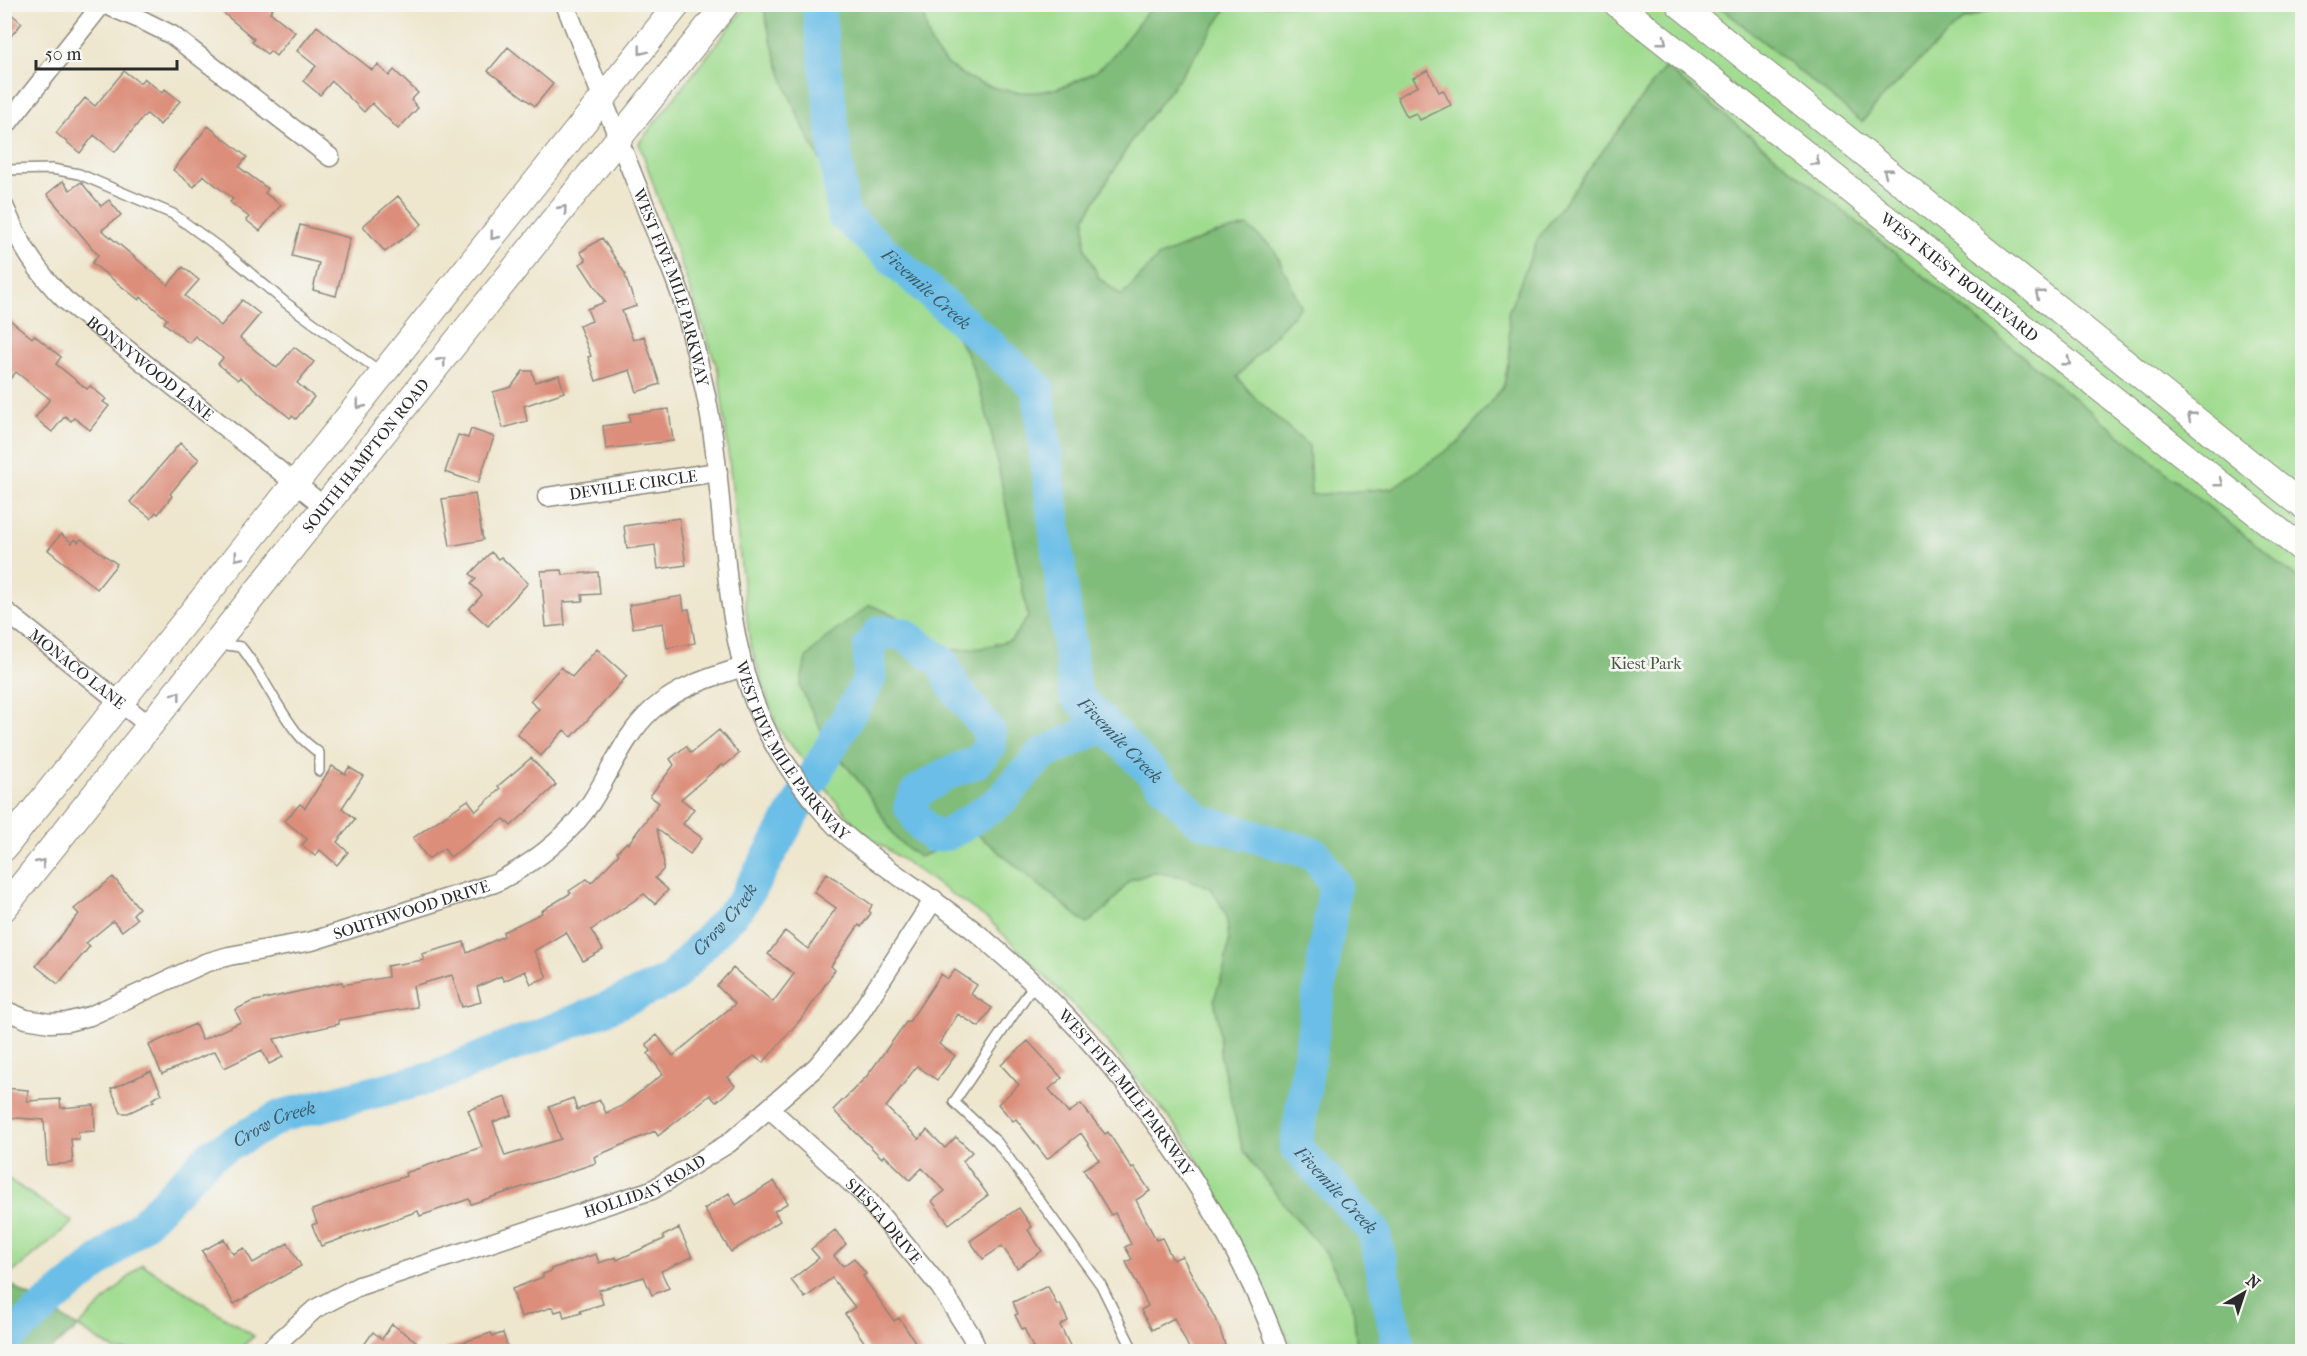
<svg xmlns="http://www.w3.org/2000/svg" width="2307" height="1356" font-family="'IM FELL French Canon',serif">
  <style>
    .green { fill: #a0dc90; stroke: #66845e; stroke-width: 1.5 }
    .forest { fill: #80bc7a; stroke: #567452; stroke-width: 1.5 }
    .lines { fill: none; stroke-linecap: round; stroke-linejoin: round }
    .river { stroke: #6bbee7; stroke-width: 33 }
    .building { fill: #dc8e7a }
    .service-casing { stroke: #8c887c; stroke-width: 12 }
    .minor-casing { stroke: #8c887c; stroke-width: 21 }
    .secondary-casing { stroke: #8c887c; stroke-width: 28 }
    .service { stroke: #fff; stroke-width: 9 }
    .minor { stroke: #fff; stroke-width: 18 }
    .secondary { stroke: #fff; stroke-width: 26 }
    .oneway { stroke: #a0a0a0 }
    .labels { text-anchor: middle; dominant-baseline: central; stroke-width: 5; stroke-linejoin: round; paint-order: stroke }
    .street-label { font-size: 16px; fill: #2b2b2b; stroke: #f6f6f2 }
    .park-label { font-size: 16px; fill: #485744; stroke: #f6f6f2 }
    .water-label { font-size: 18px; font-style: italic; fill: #3e5763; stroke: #f6f6f2 }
  </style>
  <rect width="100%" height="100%" fill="#f6f6f2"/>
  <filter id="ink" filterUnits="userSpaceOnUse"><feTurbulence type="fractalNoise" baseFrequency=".0167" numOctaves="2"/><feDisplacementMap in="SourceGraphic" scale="12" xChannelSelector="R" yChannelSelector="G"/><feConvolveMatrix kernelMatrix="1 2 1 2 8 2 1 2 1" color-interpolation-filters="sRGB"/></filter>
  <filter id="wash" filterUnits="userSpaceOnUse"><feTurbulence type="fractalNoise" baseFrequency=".008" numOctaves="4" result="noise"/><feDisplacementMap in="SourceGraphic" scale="24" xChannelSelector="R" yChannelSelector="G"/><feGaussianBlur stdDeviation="1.35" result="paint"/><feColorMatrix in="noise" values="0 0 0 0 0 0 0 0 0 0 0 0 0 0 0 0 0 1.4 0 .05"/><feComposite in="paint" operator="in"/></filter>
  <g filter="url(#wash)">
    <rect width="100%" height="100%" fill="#eee6cd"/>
    <path class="green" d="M747,5h1555v1346h-1007l-108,-211 -95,-116 -103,-104 -131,-91 -81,-102 -27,-83 -31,-271 -80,-230z
      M5,1177l68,45 -68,57h-1z
      M142,1264l112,72 -17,15h-121l-38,-24z"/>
    <path class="forest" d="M769,5h153c2,13 5,32 12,44 22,32 74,48 111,42 18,-3 36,-11 51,-20 16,-10 43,-50 57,-66h76l-44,65 -53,70 -47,78v30l14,30 23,18 36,-39 53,-22 36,-9 27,23 27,57 -64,71 19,22 53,47 2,49 81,-7 68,-47 44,-56 6,-32 -2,-40 30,-75 127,-171 637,515v769h-945l-4,-46 -28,-53 -42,-49 -40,-52 -23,-97 -1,-29 -5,-26 10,-29 5,-29 -3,-27 -15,-26 -27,-11 -30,-5 -25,9 -20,25 -22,18 -115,-94 -25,17 -28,10 -22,-17 -32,-51 -38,-47 -27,-55 6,-29 19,-19 45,-34 27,11 25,20 26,14 33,-2 30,-8 17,-23c-10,-49 -19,-98 -29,-147 -6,-31 -12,-59 -22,-88 -4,-10 -6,-21 -11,-30 -19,-36 -52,-59 -77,-89 -56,-68 -110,-168 -125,-255z
      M1718,5h285l-38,14 -22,19 -63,62 -18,22z
      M5,1281l73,46 -29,24h-44z"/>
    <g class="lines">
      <g class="river">
        <path id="s1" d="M818,4l25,211 195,173 37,306 123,126 117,34 20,30 -39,263 78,84 26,121"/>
        <path id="s2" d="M4,1338l9,-4 129,-109 69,-70 70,-39 152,-39 167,-66 71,-32 71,-76 128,-225 -1,-31 11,-15 23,2 39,28 11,23 37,48 -1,14 -13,15 -29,12 -30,18 -7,14 11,18 12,12 15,-2 51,-32 42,-47 64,-30"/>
      </g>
    </g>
    <g id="blocks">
      <path class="building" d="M213,4h63l-6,8 25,20 -19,24 -6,-5 -3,3 -15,-12 2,-3z
        M4,8l18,15 -18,21z
        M317,26l55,44 6,-5 11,11 5,-6 24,23 -7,7 7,8 -20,21 -26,-26 -8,9 -32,-31 -12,14 -17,-14 13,-15 -19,-15z
        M508,47l45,37 -18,22 -47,-35z
        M1428,70l11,22 4,-2 8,15 -31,15 -4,-7 -9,4 -10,-20 21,-11 -5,-8z
        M124,71l16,12 4,-5 18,15 3,-4 15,12 -20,24 -13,-11 -3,2 -29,36 -21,-17 -14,18 -24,-20 29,-35 10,8z
        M208,126l39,31 -8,10 29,22 -3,4 16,12 -21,26 -14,-11 3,-3 -19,-15 3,-3 -30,-24 -9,12 -21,-17z
        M63,181l7,9 11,-8 20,24 8,-6 12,15 -19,15 66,55 15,-18 16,13 -14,16 36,30 21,-26 18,14 -20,24 37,30 17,-21 20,15 -17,21 17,14 -18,22 -4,-3 -2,2 -50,-41 -2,3 -20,-16 5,-6 -28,-22 -6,7 -25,-20 3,-4 -26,-22 -2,3 -47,-37 6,-8 -51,-61z
        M398,196l24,28 -37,28 -22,-26z
        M300,225l50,13 -14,58 -23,-6 6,-27 -27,-7z
        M602,238l24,37 -1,1 11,30 -14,5 11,29 11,-4 16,48 -23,8 -7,-22 -34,11 -8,-24 3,-1 -12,-30 13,-5 -5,-12 18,-7 -25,-38 6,-4 -6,-8z
        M4,315l28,23 2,-3 27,22 -5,7 31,25 3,-3 16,13 -3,3 6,4 -19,24 -16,-12 -3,3 -6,-5 -13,16 -17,-14 15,-19 -34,-27 -12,14z
        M523,371h9l3,11 24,-7 5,17 -40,14 3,15 -24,7 -10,-36 18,-5z
        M669,409l4,32 -67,8 -3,-23 27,-4 -1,-8z
        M471,429l23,8 -16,46 -33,-11 13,-37 10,3z
        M180,443l19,16 -29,35 2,2 -14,18 -2,-2 -5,6 -21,-16z
        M475,494l8,46 -33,6 -8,-47z
        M679,518l7,47 -28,4 -3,-24 -28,4 -3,-23z
        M61,534l11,9 3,-4 3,3 3,-3 36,25 -20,25 -49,-39z
        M491,552l7,7 3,-2 27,26 -40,43 -19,-17 13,-14 -11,-11 5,-5 -6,-5z
        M562,570l1,5 35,-3 2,22 -18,1 1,6 -20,1 2,23 -19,2 -5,-56z
        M682,596l2,14 5,-1 6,34 -28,5 -4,-25 -30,5 -4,-23z
        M597,649l30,27 -55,61 -8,-7 -23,26 -24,-22 22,-25 -9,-8 31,-34 11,10z
        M719,730l20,24 -15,12 -2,-2 -41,35 13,10 -11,15 19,14 -12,16 -33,-25 7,34 -1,7 -8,8 13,12 -13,14 -11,-10 -53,36 12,20 -20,11 -17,-29 -32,19 13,26 -16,7 -6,-13 -21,10 -3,-5 -24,11 4,15 -19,5 -10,-32 -39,11 4,21 -79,13 1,4 -65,15 9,18 -14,7 -7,-14 -38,18 -9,-17 -53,23 -13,-29 46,-21 7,16 39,-18 -6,-12 16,-8 91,-20 1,3 45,-8 -1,-11 37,-6 -2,-6 42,-12 3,11 37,-17 -1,-4 39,-19 -1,-2 30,-18 -2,-2 18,-12 4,4 28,-29 -2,-2 10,-10 1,2 31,-41 -9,-7 24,-31 -4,-6 16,-13 5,7z
        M531,758l25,27 -45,41 -7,-7 -54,38 -6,-9 -16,11 -15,-21 55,-38 8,11 24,-22 -2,-3z
        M332,766l13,8 4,-7 14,9 -21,32 13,11 -18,23 11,10 -11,13 -17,-15 -5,6 -13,-11 5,-6 -22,-18 15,-17 5,4z
        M827,873l45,32 -3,6 2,2 -10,14 -2,-2 -28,41 4,4 -29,43 -43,50 -9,-7 -26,21 7,9 -19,16 -6,-7 -52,41 -3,-5 -61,26 2,6 -125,41 -2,-5 -49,17 -2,-5 -97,35 -9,-21 5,-2 -5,-13 94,-34 -1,-3 77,-26 -14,-37 38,-13 6,18 -19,7 12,34 56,-17 -12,-32 24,-9 4,12 23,-10 6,13 16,-7 41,-32 -15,-20 3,-3 -5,-7 11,-9 16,21 62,-52 -18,-18 16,-18 40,34 21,-28 -26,-20 17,-23 23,18 28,-41 -22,-16z
        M113,877l26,31 -6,6 4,5 -15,12 -9,-10 -27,22 4,3 -32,38 -22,-18 43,-52 -5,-5z
        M955,970l22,15 -6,9 21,14 -13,19 -21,-13 -19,30 16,12 -18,24 -20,-14 -31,41 33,32 8,-9 18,18 11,-11 16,15 -9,9 25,34 -39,29 -17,-23 13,-10 -23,-23 -12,12 -26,-25 -2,3 -49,-48 34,-34 40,-55 2,1 32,-48 7,5z
        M1028,1041l34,37 -13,11 19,24 13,-9 24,30 3,-2 24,37 2,-2 16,24 -14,9 20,40 6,-2 11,22 9,-4 37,70 8,26h-36l-17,-34 -22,12 -11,-20 7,-4 -22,-44 6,-3 -7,-12 6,-3 -16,-31 -4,2 -28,-46 16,-9 -18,-27 -34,26 -31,-40 -3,2 -15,-17 21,-19 -18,-20z
        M151,1071l11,23 -10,5 2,2 -26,12h-7l-10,-24z
        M4,1088l24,2 -1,11 33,-2 1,9 33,-3 1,26 -17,1 1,7h-8l2,24 -26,2 -3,-45 -40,-3z
        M774,1181l14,22 -14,8 6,10 -49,31 -27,-43 25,-16 7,12z
        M1019,1208l13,19 -4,3 14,21 -25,17 -15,-22 -19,13 -13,-18z
        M679,1228l13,29 -31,14 8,17 -17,7 -8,-18 -45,13 4,14 -23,7 1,2 -17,5 -2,-8 -7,2 -2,-5 -32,10 -9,-28 31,-12v-3l9,-3 -1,-2 45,-15 3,9 17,-6 1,3 47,-21 -1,-3z
        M835,1230l11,14 -12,12 9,10 11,-8 12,16 -3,2 31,45 5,-3 23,34h-51l-26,-38 10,-7 -23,-29 -27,20 -14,-18 28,-22 -8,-9z
        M224,1239l9,15 11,-6 9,15 35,-20 13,23 -67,38 -32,-53z
        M1048,1286l9,19 3,-1 8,17 -8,4 13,27h-38l-11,-24 -2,1 -7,-14 3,-1 -5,-12z
        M392,1324l25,18 -7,10h-51l14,-20 9,7z
        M491,1333l2,3 10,-3 6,19h-61l-1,-4z"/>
    </g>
  </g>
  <g filter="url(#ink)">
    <use href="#blocks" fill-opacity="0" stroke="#8c887c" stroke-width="1.5"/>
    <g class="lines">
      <g class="service-casing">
        <path id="service" d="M4,170l48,-1 27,5 94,40 51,37 62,52 96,70
          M219,644l22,3c22,27 35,60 57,87 5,7 14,13 21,19v18
          M1035,983l-81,119 43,40 104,143 33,67"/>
      </g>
      <g class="minor-casing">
        <g id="minor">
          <path d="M104,4l40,17 28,14 158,122"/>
          <path id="s3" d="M565,4c26,67 53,133 79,199 12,32 28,64 38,96 9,30 16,62 23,92 26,118 9,257 74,362 16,25 42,60 64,80 44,39 95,67 140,105 95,80 174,176 236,284 23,41 45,85 60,130"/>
          <path d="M4,128l98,-124"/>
          <path id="s4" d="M4,206c16,38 32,65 61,94l260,207"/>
          <path id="s5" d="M547,497l171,-25"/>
          <path id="s6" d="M4,610l147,117"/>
          <path id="s7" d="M4,1010l22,9 24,4 17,-1 23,-6 115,-53 24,-7 83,-15 183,-58c39,-20 73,-45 97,-82 19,-30 33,-67 60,-91 26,-23 59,-33 91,-43"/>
          <path id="s8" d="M770,1109l93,85 77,93 31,48 7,17"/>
          <path id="s9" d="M267,1352l48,-43 44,-23 293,-96 77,-47 87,-76 39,-46 79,-122"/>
        </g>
      </g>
      <g class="secondary-casing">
        <g id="secondary">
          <path id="s10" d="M1617,4l685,545"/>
          <path d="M1679,4l623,501"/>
          <path d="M4,848l674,-844"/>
          <path id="s11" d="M4,908l722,-904"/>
        </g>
      </g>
      <use href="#service" class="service"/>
      <use href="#minor" class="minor"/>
      <use href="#secondary" class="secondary"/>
    </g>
    <defs><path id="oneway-chevron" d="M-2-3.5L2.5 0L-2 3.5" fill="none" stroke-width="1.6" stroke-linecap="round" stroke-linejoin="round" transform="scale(1.5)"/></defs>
    <g class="oneway">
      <use href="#oneway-chevron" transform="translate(1663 41) rotate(38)"/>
      <use href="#oneway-chevron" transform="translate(642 51) rotate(128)"/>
      <use href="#oneway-chevron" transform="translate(1816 162) rotate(38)"/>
      <use href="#oneway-chevron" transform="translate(1887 172) rotate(-141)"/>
      <use href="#oneway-chevron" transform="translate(563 209) rotate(-51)"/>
      <use href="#oneway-chevron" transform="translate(494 236) rotate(129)"/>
      <use href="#oneway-chevron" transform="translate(2039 294) rotate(-141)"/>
      <use href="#oneway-chevron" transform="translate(442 361) rotate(-51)"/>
      <use href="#oneway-chevron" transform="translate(2067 362) rotate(38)"/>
      <use href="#oneway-chevron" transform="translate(360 405) rotate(129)"/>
      <use href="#oneway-chevron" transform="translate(2191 416) rotate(-141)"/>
      <use href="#oneway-chevron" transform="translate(2220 483) rotate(38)"/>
      <use href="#oneway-chevron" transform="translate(238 557) rotate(129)"/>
      <use href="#oneway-chevron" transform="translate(177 695) rotate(-52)"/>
      <use href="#oneway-chevron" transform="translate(41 863) rotate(-51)"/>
    </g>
  </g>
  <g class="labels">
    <g class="street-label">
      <text stroke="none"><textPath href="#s10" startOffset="438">WEST KIEST BOULEVARD</textPath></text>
      <text stroke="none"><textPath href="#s3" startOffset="303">WEST FIVE MILE PARKWAY</textPath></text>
      <text stroke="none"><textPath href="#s4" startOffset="222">BONNYWOOD LANE</textPath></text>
      <text stroke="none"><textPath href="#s11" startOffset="579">SOUTH HAMPTON ROAD</textPath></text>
      <text stroke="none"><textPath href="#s5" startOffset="87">DEVILLE CIRCLE</textPath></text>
      <text stroke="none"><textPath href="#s6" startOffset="94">MONACO LANE</textPath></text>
      <text stroke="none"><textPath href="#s3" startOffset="789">WEST FIVE MILE PARKWAY</textPath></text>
      <text stroke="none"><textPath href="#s7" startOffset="429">SOUTHWOOD DRIVE</textPath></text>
      <text stroke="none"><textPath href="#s3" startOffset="1274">WEST FIVE MILE PARKWAY</textPath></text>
      <text stroke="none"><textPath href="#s9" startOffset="417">HOLLIDAY ROAD</textPath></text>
      <text stroke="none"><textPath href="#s8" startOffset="160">SIESTA DRIVE</textPath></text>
    </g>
    <g class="park-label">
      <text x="1646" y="663">Kiest Park</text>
    </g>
    <g class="water-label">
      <text stroke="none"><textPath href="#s1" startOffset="324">Fivemile Creek</textPath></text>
      <text stroke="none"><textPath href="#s1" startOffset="846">Fivemile Creek</textPath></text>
      <text stroke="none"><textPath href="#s2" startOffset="852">Crow Creek</textPath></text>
      <text stroke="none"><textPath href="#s2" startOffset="348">Crow Creek</textPath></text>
      <text stroke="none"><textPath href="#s1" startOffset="1440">Fivemile Creek</textPath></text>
    </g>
  </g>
  <rect width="2307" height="1356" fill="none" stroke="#f6f6f2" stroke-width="24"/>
  <g transform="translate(2244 1293) rotate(39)" stroke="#f6f6f2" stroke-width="4.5" paint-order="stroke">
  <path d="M0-4.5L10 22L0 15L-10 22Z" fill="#2b2b2b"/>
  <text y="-9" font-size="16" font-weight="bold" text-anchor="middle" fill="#2b2b2b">N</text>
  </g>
  <path d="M36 60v9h141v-9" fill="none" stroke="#2b2b2b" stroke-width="3"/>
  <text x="45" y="60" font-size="18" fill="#2b2b2b" stroke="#f6f6f2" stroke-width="4.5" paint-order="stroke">50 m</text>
</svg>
